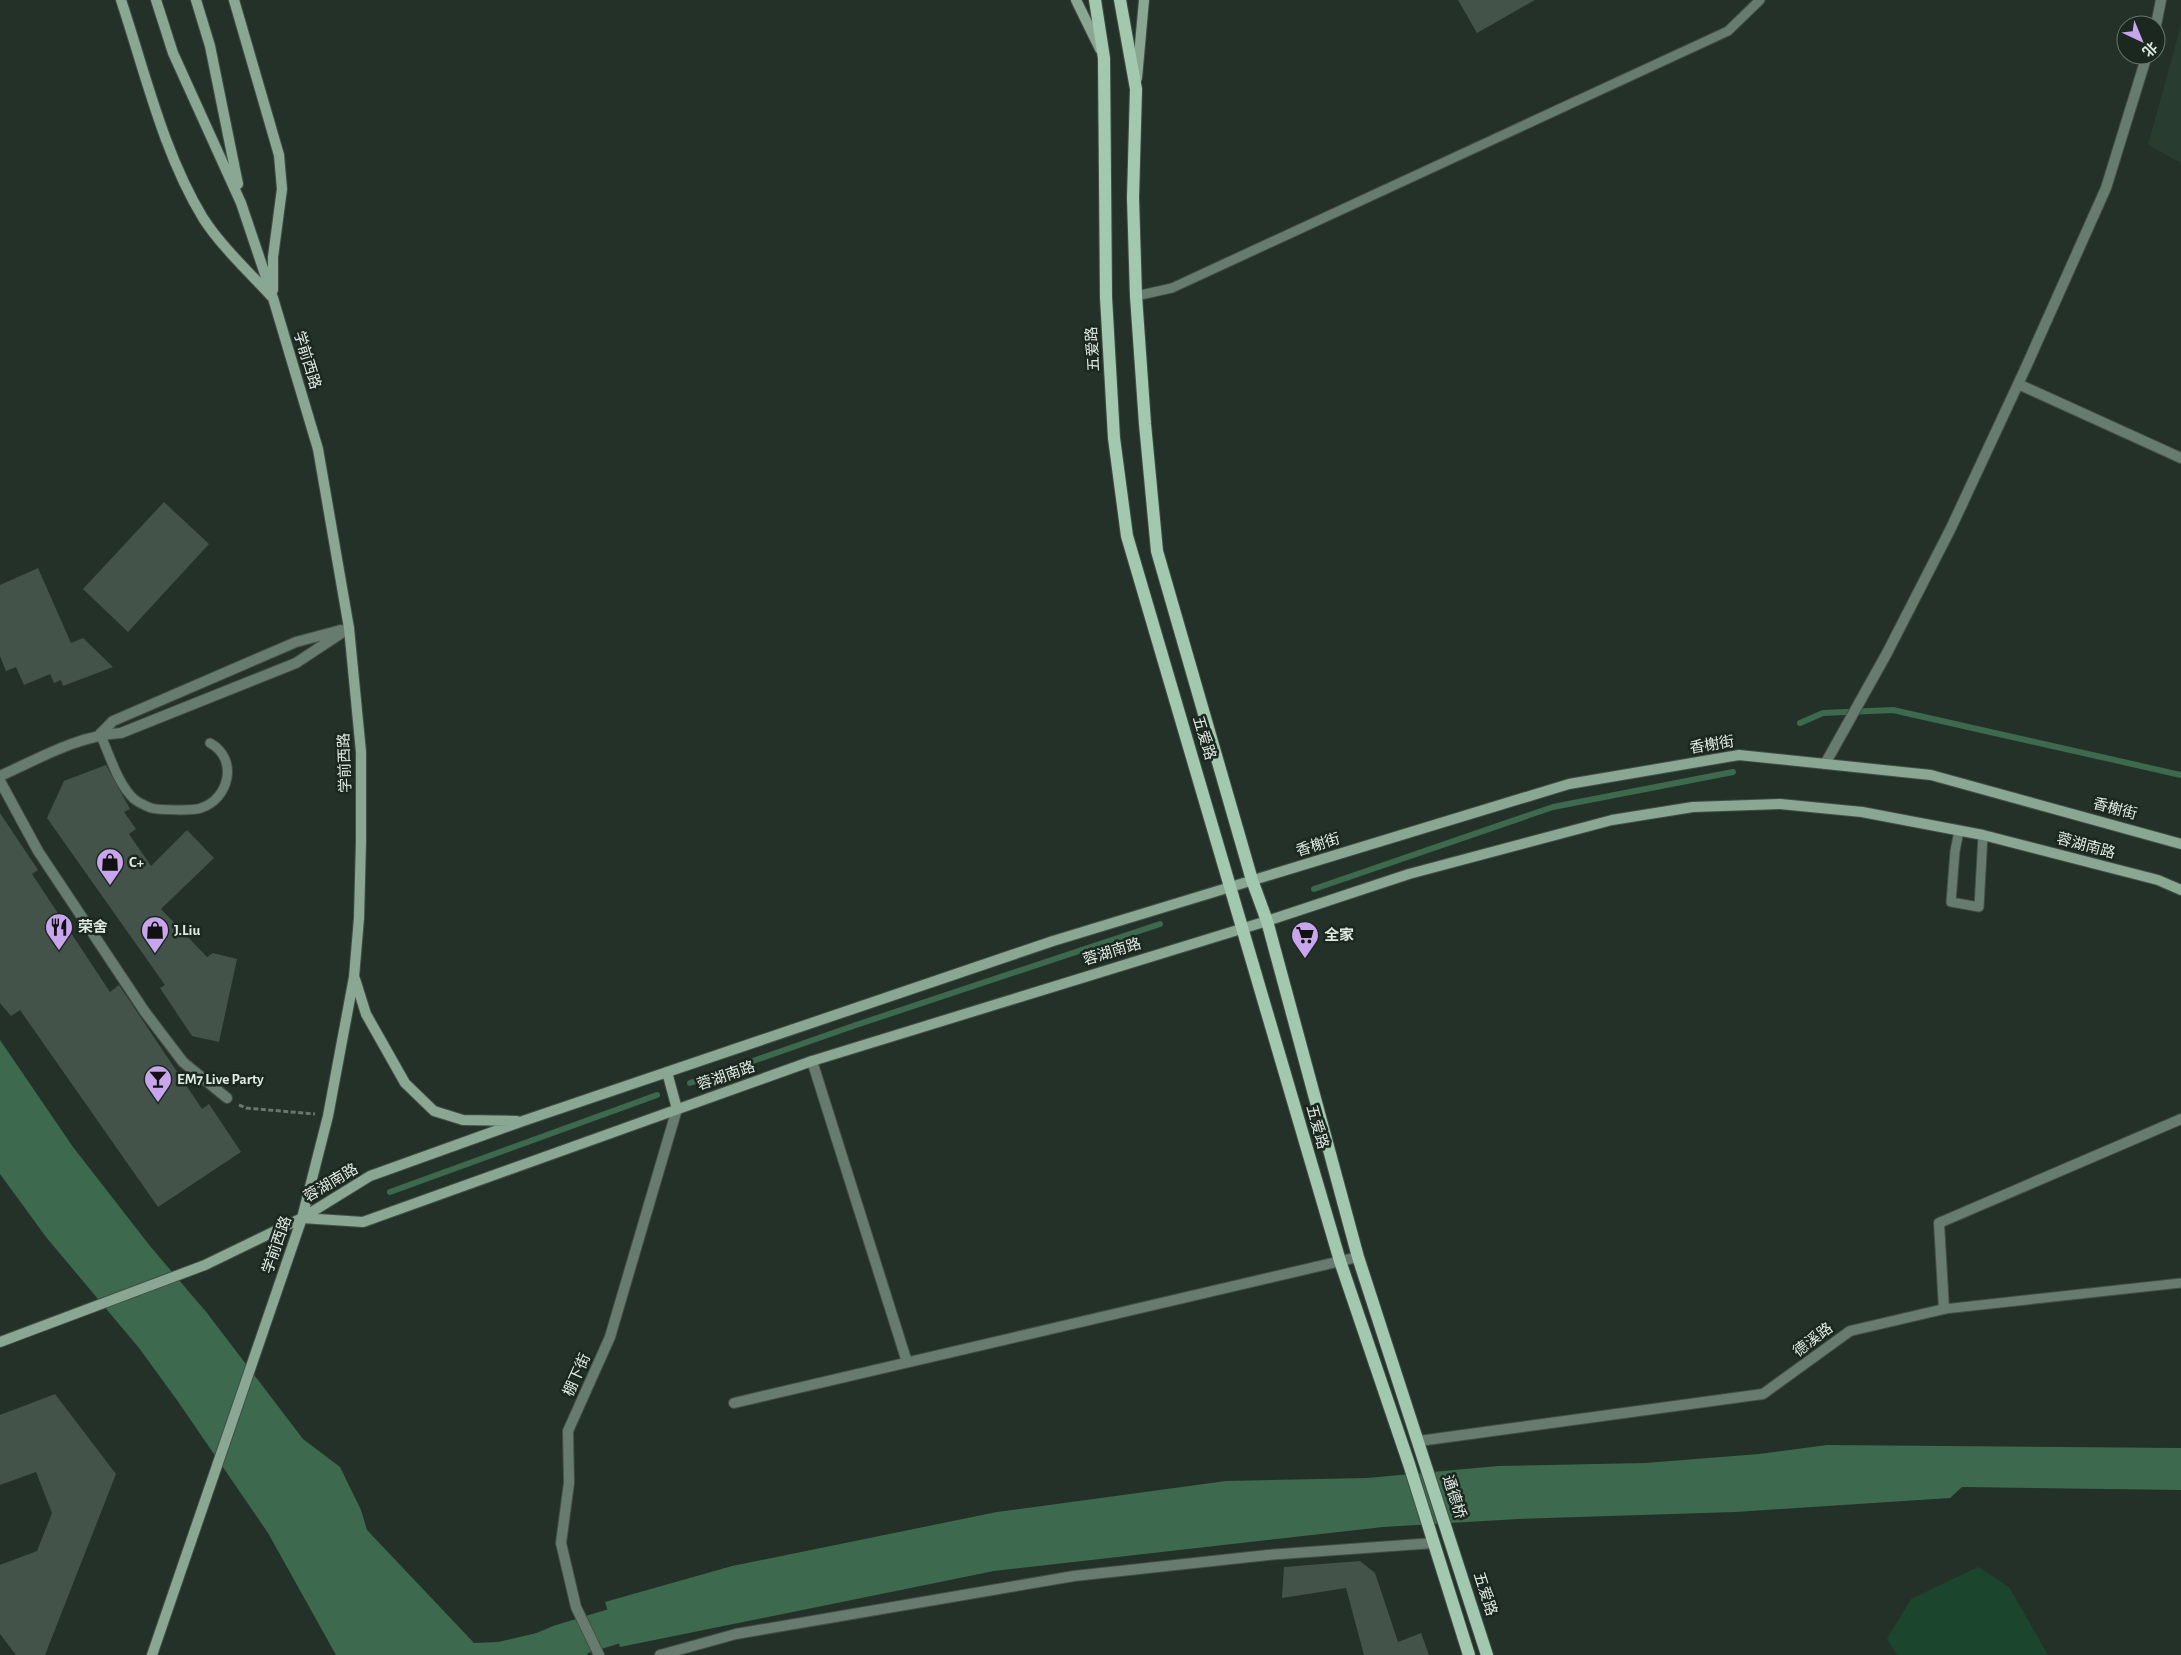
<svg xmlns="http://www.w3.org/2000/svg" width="2181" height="1655" font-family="'Alegreya Sans','Noto Sans SC',sans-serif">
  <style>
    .built { fill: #293c30 }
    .green { fill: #1c452e }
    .water { fill: #3d694e }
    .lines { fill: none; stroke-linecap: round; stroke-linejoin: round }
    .stream { stroke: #3d694e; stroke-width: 6 }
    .river { stroke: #3d694e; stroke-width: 36 }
    .building { fill: #445349 }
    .lane-casing { stroke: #424e46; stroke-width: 11 }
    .street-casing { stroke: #424e46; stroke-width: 12 }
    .secondary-casing { stroke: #424e46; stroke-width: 12 }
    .primary-casing { stroke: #424e46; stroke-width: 14 }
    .path { stroke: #6a756d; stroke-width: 3; stroke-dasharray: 5 2.5; stroke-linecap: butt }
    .lane { stroke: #687b6f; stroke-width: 9 }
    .street { stroke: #687b6f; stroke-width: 10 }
    .secondary { stroke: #89a793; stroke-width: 10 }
    .primary { stroke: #a2c9af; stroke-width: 12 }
    .labels { text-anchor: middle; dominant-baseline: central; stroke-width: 5; stroke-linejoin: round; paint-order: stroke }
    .street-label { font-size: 15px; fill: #e0e8e2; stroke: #1a281f }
    .poi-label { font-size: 15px; font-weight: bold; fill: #e0e8e2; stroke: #1a281f; text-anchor: start }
  </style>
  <rect width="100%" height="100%" fill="#243128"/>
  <path class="built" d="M2181,25v138l-33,-18z"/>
  <path class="green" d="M1978,1567l31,20 39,68h-151l-10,-16 24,-40z"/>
  <path class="water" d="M0,1040l73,107 77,99 57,67 96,126 37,28 21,43 6,20 107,113 24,-1 77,-18 13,31h-252l-68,-122 -89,-130 -40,-55 -93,-111 -46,-63z
    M1827,1445l354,3v42l-219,-3 -12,11 -215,14 -217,7 -135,8 -389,44 -374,76 -15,-45 127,-36 265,-54 229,-31 141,-3 131,-12 147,-3 114,-9z"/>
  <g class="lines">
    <path class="stream" d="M1800,723l23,-10 70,-3 288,65
      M1314,889l239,-82 180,-35
      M690,1083l166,-58 304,-101
      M390,1192l267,-97"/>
    <path class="river" d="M531,1655l28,-12 102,-31"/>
  </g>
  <path class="building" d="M1458,0h77l-58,33z
    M164,502l45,42 -81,88 -45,-43z
    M38,568l33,75 12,-5 30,29 -50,19 -2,-6 -7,3 -4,-9 -26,11 -8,-18 -10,4 -6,-15v-71z
    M106,765l24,44 -6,3 12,17 -7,5 22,32 36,-36 27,28 -53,51 46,48 6,-4 24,6 -18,83 -27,-6 -32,-48 5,-3 -118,-167 17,-37z
    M0,813l38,57 -6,4 78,118 9,-7 83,124 7,-5 32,48 -83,55 -138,-197 -9,6 -11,-13z
    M55,1394l61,80 -71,181h-29l-16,-21v-69l37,-14 15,-38 -16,-41 -36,13v-70z
    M1360,1561l15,12 23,69 23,-9 8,22h-65l-18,-67 -64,10 2,-31z"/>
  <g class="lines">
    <g class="lane-casing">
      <path id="lane" d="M1136,296l36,-8 556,-257 32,-31
        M100,734c10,21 17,49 34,65 4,3 12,7 17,9 7,2 43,3 50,0 28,-9 38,-49 9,-65
        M1959,831l-4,20 -4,51 28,5 4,-72
        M1944,1309l237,-26"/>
    </g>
    <g class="street-casing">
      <path id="street" d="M2156,25l5,-25
        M2018,384l163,74
        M100,734l13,-13 183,-79 45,-12
        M1825,764l62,-111 64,-125 75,-161 80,-179 41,-133
        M0,776c38,-17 79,-41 121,-43l175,-70 53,-35
        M0,781l38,70 107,161 38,50 44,36
        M812,1061l95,301
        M734,1403l624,-146
        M1419,1441l344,-47 87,-63 94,-22 -5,-86 242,-104
        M599,1655l-23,-48 -15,-64 8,-60 -1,-52 42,-94 67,-228
        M660,1655l76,-21 338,-58 194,-21 166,-12"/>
    </g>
    <g class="secondary-casing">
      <path id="secondary" d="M121,0c24,72 42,152 82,218 18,28 45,53 68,78
        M196,0l14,46 28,138
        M234,0l45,155 3,34 -9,68v33
        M1076,0l24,49
        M1137,78l7,-78
        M355,979l11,35 39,69 29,28 29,9 54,1
        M667,1072l10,37
        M302,1218l61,4 449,-161 455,-140 142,-47 203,-54 81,-13 87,-3 82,8 121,23 175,45 23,10
        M0,1342l205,-77 97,-47 68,-42 153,-55 530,-180 516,-157 170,-29 192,20 250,69
        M152,1655l150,-437 26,-102 26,-139 5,-59 2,-77v-89l-12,-124 -31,-179 -45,-151 -32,-95 -68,-150 -17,-53"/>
    </g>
    <g class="primary-casing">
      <path id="primary" d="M1095,0l9,58 2,239 8,141 13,98 213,725 69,203 60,191
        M1120,0l16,89 -3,109 3,98 9,128 12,127 95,329 15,41 91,336 129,398"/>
    </g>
    <path class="path" d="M239,1105l7,3 69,6"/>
    <use href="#lane" class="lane"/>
    <use href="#street" class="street"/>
    <use href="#secondary" class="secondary"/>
    <use href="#primary" class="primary"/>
  </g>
  <defs>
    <g id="shop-pin" transform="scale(1.4375)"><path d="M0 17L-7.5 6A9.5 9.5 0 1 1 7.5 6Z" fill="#c9a5ee" stroke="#1a281f"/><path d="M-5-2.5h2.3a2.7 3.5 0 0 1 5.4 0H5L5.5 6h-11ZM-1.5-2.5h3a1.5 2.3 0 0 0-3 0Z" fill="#111"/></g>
    <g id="restaurant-pin" transform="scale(1.4375)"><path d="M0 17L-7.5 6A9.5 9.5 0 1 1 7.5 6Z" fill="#c9a5ee" stroke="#1a281f"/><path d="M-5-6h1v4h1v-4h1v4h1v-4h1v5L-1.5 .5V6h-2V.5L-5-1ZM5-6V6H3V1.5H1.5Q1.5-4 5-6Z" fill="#111"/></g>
    <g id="supermarket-pin" transform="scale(1.4375)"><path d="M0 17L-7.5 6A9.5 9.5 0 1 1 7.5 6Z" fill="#c9a5ee" stroke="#1a281f"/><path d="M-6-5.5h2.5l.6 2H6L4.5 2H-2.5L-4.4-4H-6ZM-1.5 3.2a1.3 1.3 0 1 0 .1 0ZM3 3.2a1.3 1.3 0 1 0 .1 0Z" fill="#111"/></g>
    <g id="bar-pin" transform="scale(1.4375)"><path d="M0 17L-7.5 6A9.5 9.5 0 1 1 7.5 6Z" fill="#c9a5ee" stroke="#1a281f"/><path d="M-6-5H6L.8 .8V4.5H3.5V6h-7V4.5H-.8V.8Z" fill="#111"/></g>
  </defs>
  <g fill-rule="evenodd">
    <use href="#shop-pin" x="110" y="862"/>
    <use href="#restaurant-pin" x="59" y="927"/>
    <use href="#shop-pin" x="155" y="930"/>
    <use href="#supermarket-pin" x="1305" y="935"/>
    <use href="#bar-pin" x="158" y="1079"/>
  </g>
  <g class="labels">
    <g class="street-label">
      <text transform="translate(1093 349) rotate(-93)">五爱路</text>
      <text transform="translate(307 360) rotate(73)">学前西路</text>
      <text transform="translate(1204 738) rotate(73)">五爱路</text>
      <text transform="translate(1712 745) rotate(-9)">香榭街</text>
      <text transform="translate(345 763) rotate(-92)">学前西路</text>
      <text transform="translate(2115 809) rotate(15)">香榭街</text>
      <text transform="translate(1318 845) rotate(-17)">香榭街</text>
      <text transform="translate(2086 846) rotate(15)">蓉湖南路</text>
      <text transform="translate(1112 952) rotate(-17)">蓉湖南路</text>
      <text transform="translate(726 1076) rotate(-19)">蓉湖南路</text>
      <text transform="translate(1317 1127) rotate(74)">五爱路</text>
      <text transform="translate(331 1183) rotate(-31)">蓉湖南路</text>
      <text transform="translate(277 1245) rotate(-71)">学前西路</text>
      <text transform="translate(1813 1340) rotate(-37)">德溪路</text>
      <text transform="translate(577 1375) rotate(-66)">棚下街</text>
      <text transform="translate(1454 1497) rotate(72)">通德桥</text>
      <text transform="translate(1485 1594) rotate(72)">五爱路</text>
    </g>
    <g class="poi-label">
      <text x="129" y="862">C+</text>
      <text x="78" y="927">荣舍</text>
      <text x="174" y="930">J.Liu</text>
      <text x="1324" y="935">全家</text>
      <text x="177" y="1079">EM7 Live Party</text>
    </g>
  </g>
  <g transform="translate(2141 40) rotate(136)"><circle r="24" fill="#1a281f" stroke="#69756d"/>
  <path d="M0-4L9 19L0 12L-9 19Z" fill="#c9a5ee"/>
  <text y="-8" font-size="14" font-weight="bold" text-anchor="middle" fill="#e0e8e2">北</text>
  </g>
</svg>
